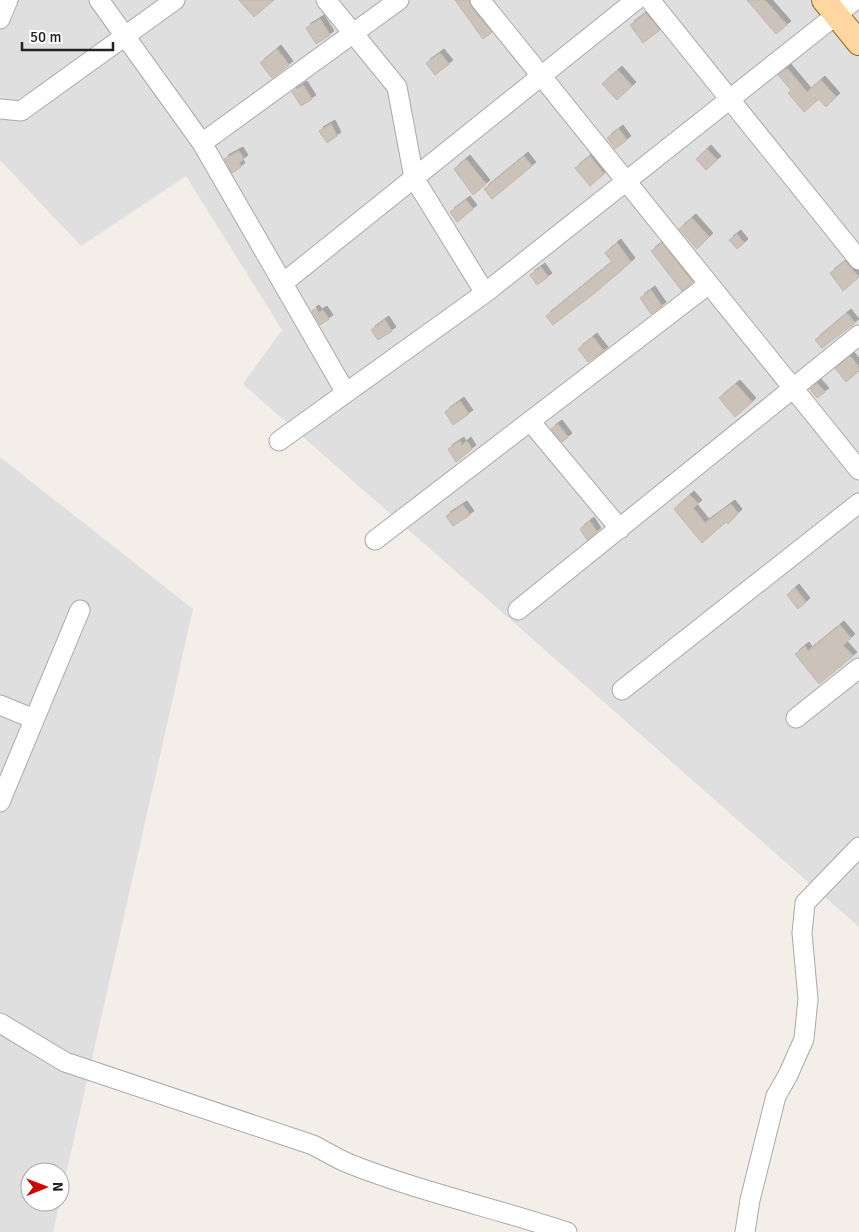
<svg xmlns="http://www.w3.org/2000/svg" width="859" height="1232" font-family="Signika,sans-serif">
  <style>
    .residential { fill: #e0dfdf }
    .building { fill: #cbc2ba; stroke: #c6b5a8; filter: url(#shadow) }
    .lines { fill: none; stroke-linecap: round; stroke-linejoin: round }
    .minor-casing { stroke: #a9a9a9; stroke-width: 21 }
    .major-casing { stroke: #9f6a00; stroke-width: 26 }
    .minor { stroke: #fff; stroke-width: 19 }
    .major { stroke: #ffd6a0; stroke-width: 24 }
  </style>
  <defs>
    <filter id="shadow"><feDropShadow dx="4" dy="-4" stdDeviation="0" flood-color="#0004"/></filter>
  </defs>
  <rect width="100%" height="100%" fill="#f3efe8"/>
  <path class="residential" d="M0,0h859v927l-616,-543 39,-54 -96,-154 -105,70 -81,-86z
    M0,457l193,152 -133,592v-29h-30v30h30l-7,30h-53z"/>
  <path class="building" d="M239,0h35l-20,17z
    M455,0h14l2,7 21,25 -9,7z
    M747,0h18l22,25 -11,9z
    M646,13l14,17 -17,13 -13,-18z
    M320,19l10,16 -14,9 -10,-16z
    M277,49l12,16 -17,13 -12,-15z
    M440,53l9,11 -14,11 -9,-12z
    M787,68l20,24 14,-12 15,17 -10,10 -7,-8 -15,13 -16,-19 3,-3 -13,-15z
    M618,70l14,16 -15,14 -15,-16z
    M303,85l9,14 -11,7 -9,-14z
    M331,124l6,12 -10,7 -8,-12z
    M619,129l8,11 -12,9 -8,-11z
    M707,149l10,11 -11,10 -10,-11z
    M239,151l5,8 -5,4 2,4 -9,6 -8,-14z
    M524,156l8,10 -40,33 -8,-10z
    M590,156l14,18 -14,12 -15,-18z
    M466,159l20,25 -13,11 -19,-26z
    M466,200l7,9 -16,13 -7,-10z
    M692,218l17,19 -12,12 -18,-20z
    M737,234l7,9 -7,6 -8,-9z
    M617,243l14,19 -35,30 -43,33 -7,-9 66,-54 -7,-9z
    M662,243l31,39 -11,9 -31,-40z
    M845,261l14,16 -16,14 -13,-18z
    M541,267l7,10 -11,8 -7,-10z
    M651,290l11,16 -11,8 -11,-16z
    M315,309l3,4 5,-3 6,9 -9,6 -8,-14z
    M847,313l8,10 -33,25 -7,-8z
    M385,320l7,11 -14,9 -7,-10z
    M593,337l11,14 -16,11 -10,-13z
    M850,356l9,11v4l-13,11 -11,-14z
    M817,383l8,9 -8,6 -7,-9z
    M736,384l16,18 -17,15 -16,-19z
    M460,401l9,13 -16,11 -8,-13z
    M558,424l10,13 -6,5 -11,-13z
    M460,441l2,4 5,-4 5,8 -16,13 -8,-13z
    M690,495l8,9 -5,4 12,15 26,-19 7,9 -10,11 -2,-2 -24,21 -28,-34z
    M463,505l7,10 -17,11 -7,-10z
    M590,521l7,11 -10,8 -7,-11z
    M795,588l11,14 -8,7 -11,-14z
    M840,625l11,13 -8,7 10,11 -34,28 -24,-30 10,-8 3,5z"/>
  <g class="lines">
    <g class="minor-casing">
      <path id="minor" d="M99,0l103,143 144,250
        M326,0l71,87 17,91 71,115
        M480,0l379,470
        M650,0l209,260
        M0,19l8,-19
        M0,109l21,2 154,-111
        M202,143l197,-143
        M283,283l353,-283
        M530,421l90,108
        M279,441l206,-148 370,-293
        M375,540l334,-256
        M518,610l341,-275
        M622,690l237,-187
        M0,705l34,14
        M796,718l63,-50
        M0,802l80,-192
        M0,1023l65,39 248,83c12,6 24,14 37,19 71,28 145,44 217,68
        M745,1232l5,-32 26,-104 12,-21 16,-36 4,-40 -6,-66 3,-30 54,-56"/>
    </g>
    <g class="major-casing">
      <path id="major" d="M824,0l35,43"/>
    </g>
    <use href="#minor" class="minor"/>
    <use href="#major" class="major"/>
  </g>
  <g transform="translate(45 1187) rotate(89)"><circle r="24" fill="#ffffff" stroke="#a7a7a7"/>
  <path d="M0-4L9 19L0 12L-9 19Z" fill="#d30000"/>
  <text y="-8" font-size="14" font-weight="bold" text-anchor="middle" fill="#222222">N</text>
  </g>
  <path d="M22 42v8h91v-8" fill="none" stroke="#222222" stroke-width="2.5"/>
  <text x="30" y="42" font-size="15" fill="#222222" stroke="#ffffff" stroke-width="4" paint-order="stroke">50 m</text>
</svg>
